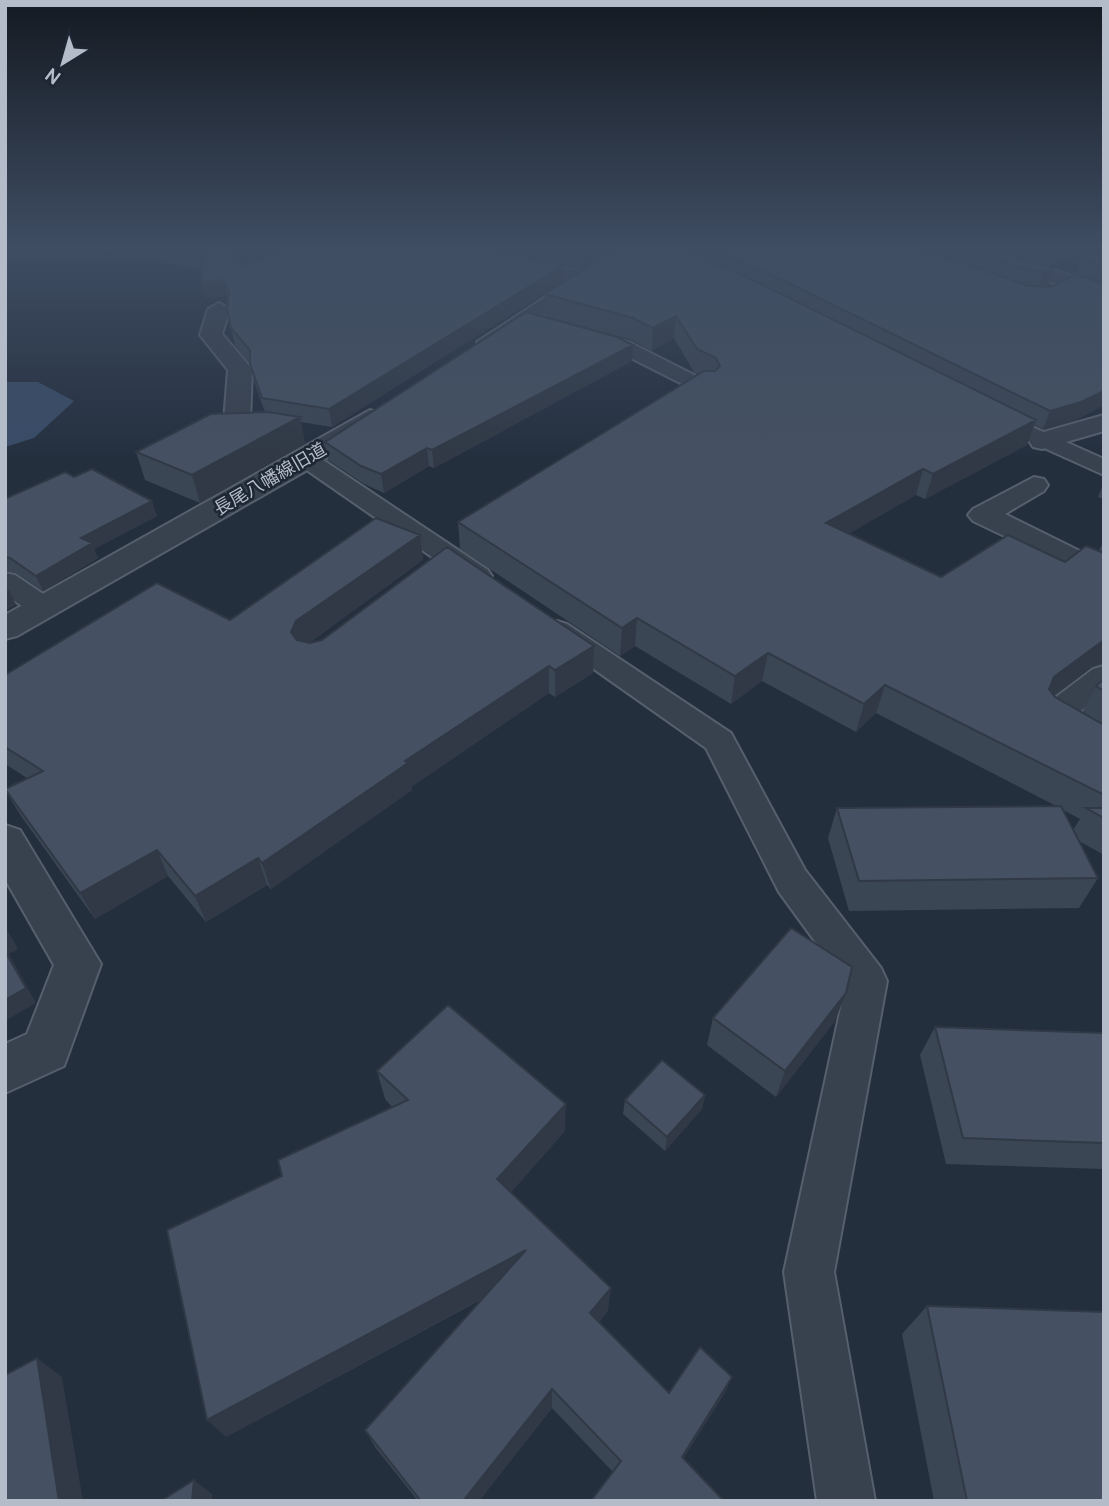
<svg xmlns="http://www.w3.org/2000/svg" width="1109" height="1506" font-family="Cabin,'Noto Sans JP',sans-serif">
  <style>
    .water { fill: #394c67 }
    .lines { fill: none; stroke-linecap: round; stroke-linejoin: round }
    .lane-casing { stroke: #565f6c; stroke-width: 4 }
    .street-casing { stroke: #565f6c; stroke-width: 4 }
    .lane { fill: #38414e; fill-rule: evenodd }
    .street { fill: #38414e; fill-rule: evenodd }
    .wall { fill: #3b4654; fill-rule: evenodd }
    .shaded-wall { fill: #303945 }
    .building { fill: #455162; stroke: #303945; stroke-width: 2 }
    .labels { text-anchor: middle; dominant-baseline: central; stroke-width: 5; stroke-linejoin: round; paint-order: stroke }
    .far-street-label { font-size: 18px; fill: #b4bcc9; stroke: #1d2633 }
  </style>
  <rect width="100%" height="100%" fill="#242f3e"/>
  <path class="water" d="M5,382h33l36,19 -40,37 -29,9z"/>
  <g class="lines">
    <g class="lane-casing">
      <path id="lane" d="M441,248h33l113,25 9,5 -9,5 -138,-30z
        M589,331l42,12 81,41 3,4 -3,4h-14l-81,-41 -35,-10 -3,-4 3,-4z
        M990,408l114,51v16l-122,-55 -3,-5z
        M306,452l8,2 174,116 4,6 -4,6h-20l-170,-118 -4,-5 4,-5z
        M5,573l10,2 40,27 4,6 -4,6c-20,5 -34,-9 -50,-20z
        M557,621l10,3 164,109 74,137 76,98 6,13 -53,291 41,229h-58l-33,-229 62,-288 -67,-92 -73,-144 -159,-112 -5,-6 5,-6z
        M1104,666v26l-27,22 27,15v26l-12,-3 -49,-29 -5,-8 5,-8 50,-38z"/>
    </g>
    <g class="street-casing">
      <path id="street" d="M109,248h25l1,3 -9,6z
        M620,248h23l-147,99h-16l-3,-5z
        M954,248h30l120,38v13l-148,-47z
        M219,303l11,6 -8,25 30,35 -2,52 -4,5h-18l-4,-5 4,-51 -28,-35 8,-26z
        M370,410l9,3 4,5 -4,5 -63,42 -299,171 -12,3v-24z
        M1104,415v16l-62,18 -9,-2 -4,-6 4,-6z
        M1034,477l10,2 4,6 -4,6 -39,23 99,49v21l-131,-63 -5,-6 5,-6z
        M5,825l15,5 81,134 -37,102 -59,27v-49l22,-10 27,-69 -49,-86z"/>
    </g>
    <use href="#lane" class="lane"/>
    <use href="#street" class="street"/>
  </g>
  <path class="wall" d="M132,248h483l-33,21 -18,-4v16l-232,146 -31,-5 4,22 -105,59 -55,-23 -9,-28 129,-40 -11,-31 -4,-18 -15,-17 -8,-37 1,-9 -1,-4 -22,2 -4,-16 1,-12 -68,-15z
    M616,248h374l63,20 -5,16 -7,3h11l23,-13 6,-15 23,-11v157l-30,16 -31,8 -9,-4 -7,20 -102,54 -9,-4 -68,39 93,43 124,-15 34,-11 5,-11v124l-13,3 -37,29 1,1 27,16 14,-27 8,-7v176l-25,-14 19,37 -19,30 -230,3 -21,-73 9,-30 219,-2 -180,-93 -20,19 -94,-51 -31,23 -96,-58 -15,10 -160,-107 -2,-27 240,-148 -4,-2 -20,-34 -22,13 -20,-11 -87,-24v-22zM1063,810l17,9 -7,11z
    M994,248h89l-34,18z
    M632,361l-198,107 -5,-2 -45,27 -20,-9 -36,-24 -3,-18z
    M74,477l83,39 -63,33 4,9 -55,33 -27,-18 -11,-2v-74l2,1z
    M1104,483v16l-6,-2z
    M420,535l3,25 -114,83 285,3 -1,27 -38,24 -6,-4 -138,94 1,3 -141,99 -4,-4 -61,37 -38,-46 -73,43 -74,-103 -16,-26 22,-12 -22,-14v-89l225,-55z
    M713,1018l122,3 -59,76 -69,-52z
    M935,1027l169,6v136l-158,-5 -26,-109z
    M377,1071l188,60 -54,61 97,119 -9,11 70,71 63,-16 -9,19 -110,76 -61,-64 -73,93h-61l-43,-54 -10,-17 119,-132 -258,139 56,-261 110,-69 -7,-8z
    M705,1095l-3,14 -37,42 -42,-37 2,-14z
    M927,1306l177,195h-170l-32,-167z"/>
  <path class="shaded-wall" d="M243,248h39l-47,26 -3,-16 5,-7z
    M590,248h25l-33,21v-16z
    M1058,248h25l-34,18 5,-15z
    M564,265v16l-232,146 -3,-18z
    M1053,268l-5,16 -10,4 5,-16z
    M223,280l4,16 -22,2 -4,-16z
    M676,316l-2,22 -22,13 1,-23z
    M633,345l-1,16 -198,107 -2,-18z
    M1104,391v14l-30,16 -31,8 7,-18z
    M300,417l5,27 -105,59 -8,-28z
    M1036,420l-9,25 -102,54 8,-25z
    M427,448l2,18 -45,27 -3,-19z
    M923,469l-7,26 -96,55 6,-27z
    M152,501l5,15 -63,33 4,9 -55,33 -7,-15 45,-38z
    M420,535l3,25 -121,88 -11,-16 5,-11z
    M9,590l7,15 -11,6v-19z
    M637,618l-2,28 -15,10 2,-28z
    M1104,640l-1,23 -12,4 -50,38 13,-28z
    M594,646l-1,27 -38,24v-27z
    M768,653l-6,28 -31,23 4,-28z
    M549,666v27l-138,94 1,3 -141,99 -9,-26 143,-102z
    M885,685l-9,28 -20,19 8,-28z
    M157,850l11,26 -73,43 -15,-26z
    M258,858l9,27 -61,37 -11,-26z
    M5,926l13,23 -9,5 27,49 -31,18z
    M846,993l-11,28 -59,76 9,-26z
    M705,1095l-3,14 -37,42 2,-14z
    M566,1104l-1,27 -65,74 -3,-26z
    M526,1250l1,24 -301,163 -19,-17z
    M611,1288l-3,23 -20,23 2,-21z
    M37,1358l25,19 21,124h-24z
    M732,1377l-9,19 -48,76 7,-15z
    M552,1389v19l-73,93h-16z
    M194,1480l18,14v7h-20z"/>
  <path class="building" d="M170,248h73l-6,3 -5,7 11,7 40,-17h204l77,17 -235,144 -67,-11 -12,-34v-14l-19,-22 -4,-19 2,-16 -6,-13 -22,2 1,-26z
    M559,248h31l-8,5z
    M616,248h66l75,34 279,138 -103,54 -10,-5 -97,54 115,54 67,-42 57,27 21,-16 18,7v87l-50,37 -5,12 6,8 49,28v70l-219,-110 -21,19 -96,-51 -33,23 -98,-58 -15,10 -164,-106 246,-151h11l5,-5 -4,-8 -19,-9 -21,-33 -23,12 -20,-10 -88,-24z
    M708,248h213l107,38 24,1 23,-12 29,8v108l-23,11 -31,9 -280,-137z
    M961,248h29l63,20 -10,4 -11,-1z
    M1102,248h2v18l-23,-7z
    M526,312l91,25 16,8 -201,105 -5,-2 -46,26 -20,-8 -36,-24z
    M268,412l32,5 -108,58 -56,-23 75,-38z
    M92,469l60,32 -71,37 11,5 -56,33 -26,-18 -5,-1v-60l2,1 58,-26 9,5z
    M376,518l44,17 -124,86 -5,11 6,8 13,3 12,-3 125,-93 147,99 -39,24 -6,-4 -144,95 3,2 -146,100 -4,-5 -63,38 -38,-46 -77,43 -75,-104 38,-18 -38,-24v-72l152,-92 73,37z
    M1104,679v12l-8,-5z
    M1061,806l37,72 -239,3 -22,-73z
    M1086,808h18v10z
    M791,928l61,39 -6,26 -61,78 -72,-53z
    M5,951l21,37 -21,12z
    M448,1005l118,99 -69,75 114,109 -21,25 79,80 31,-46 32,30 -50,80 42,44h-133l30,-40 -69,-72 -89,112h-42l-56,-71 161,-180 -319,170 -40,-190 115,-54 -4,-16 130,-60 -31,-29z
    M935,1027l169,6v110l-141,-5z
    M662,1060l43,35 -38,42 -42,-37z
    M927,1306l177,6v189h-137z
    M37,1358l22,143h-54v-126z
    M194,1480l-2,21h-31z"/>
  <linearGradient id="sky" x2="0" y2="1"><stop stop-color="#141a22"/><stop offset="0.54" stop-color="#3f4d63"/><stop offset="1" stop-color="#3f4d63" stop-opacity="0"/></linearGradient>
  <rect width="1109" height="459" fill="url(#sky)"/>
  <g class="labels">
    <g class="far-street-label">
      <text transform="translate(270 479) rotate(-30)">長尾八幡線旧道</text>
    </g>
  </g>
  <rect width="1109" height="1506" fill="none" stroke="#b4bcc9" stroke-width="14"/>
  <g transform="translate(63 63) rotate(217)" stroke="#1d2633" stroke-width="5" paint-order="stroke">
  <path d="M0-5L12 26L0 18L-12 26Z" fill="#b4bcc9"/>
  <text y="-10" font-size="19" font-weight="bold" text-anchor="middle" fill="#b4bcc9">N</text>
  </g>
</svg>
